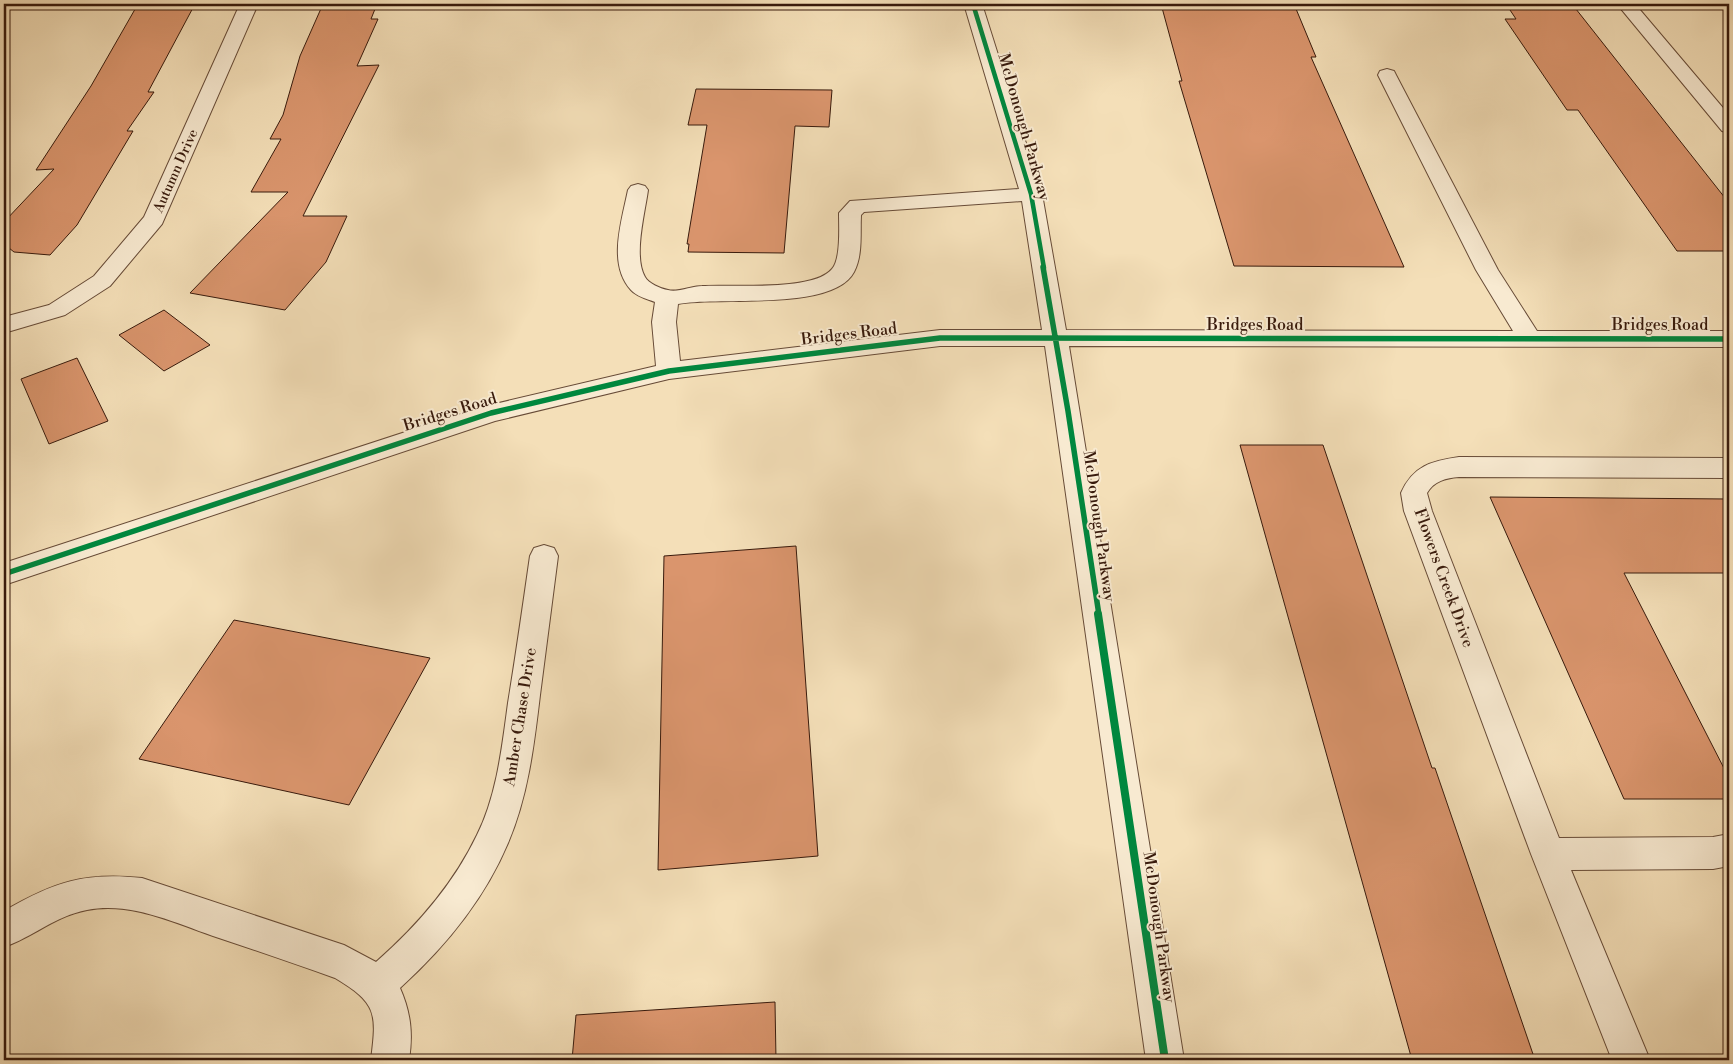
<svg xmlns="http://www.w3.org/2000/svg" width="1733" height="1064" font-family="'Libre Bodoni',serif">
  <style>
    .building { fill: #da956d; stroke: #381a0c }
    .lines { fill: none; stroke-linecap: round; stroke-linejoin: round }
    .minor-casing { stroke: #674b37; stroke-width: 2 }
    .minor { fill: #f8ead1; fill-rule: evenodd }
    .cycleway-far2-casing { stroke: #f8ead1; stroke-width: 7 }
    .cycleway-far1-casing { stroke: #f8ead1; stroke-width: 9 }
    .cycleway-casing { stroke: #f8ead1; stroke-width: 11 }
    .cycleway-far2 { stroke: #00873e; stroke-width: 4.5 }
    .cycleway-far1 { stroke: #00873e; stroke-width: 5.5 }
    .cycleway { stroke: #00873e; stroke-width: 8 }
    .labels { text-anchor: middle; dominant-baseline: central; stroke-width: 4; stroke-linejoin: round; paint-order: stroke }
    .far-street-label { font-size: 14px; fill: #381a0c; stroke: #f8ead1 }
    .street-label { font-size: 16px; fill: #381a0c; stroke: #f8ead1 }
  </style>
  <rect width="100%" height="100%" fill="#f4dfb8"/>
  <filter id="stains"><feTurbulence type="fractalNoise" baseFrequency=".004" numOctaves="4"/><feColorMatrix values="0 0 0 0 .2 0 0 0 0 .09 0 0 0 0 .02 0 0 0 .5 -.17"/></filter>
  <radialGradient id="worn" r=".72"><stop offset=".6" stop-color="#630" stop-opacity="0"/><stop offset="1" stop-color="#630" stop-opacity=".3"/></radialGradient>
  <path class="building" d="M138,4h57l-47,88h6l-27,39h6l-56,94 -27,30 -36,-3 -10,-8v-22l50,-53 -18,1 55,-84z
    M323,4h54l-6,15h7l-21,47 22,-1 -76,151h44l-21,46 -41,48 -95,-17 98,-101h-37l30,-53h-11l13,-24 17,-59z
    M1161,4h133l22,53h-5l93,210 -170,-1 -55,-185h3z
    M1506,4h66l157,199v48h-52l-99,-141h-11l-62,-91h11z
    M696,89l136,1 -3,37 -34,-1 -11,127 -96,-1 1,-8h-2l20,-119h-19z
    M164,310l46,35 -46,26 -45,-36z
    M77,358l31,63 -59,23 -28,-65z
    M1240,445h83l109,323h3l100,292h-123z
    M1490,497l239,2v74h-105l105,205v21h-105z
    M796,546l22,310 -160,14 6,-314z
    M234,620l196,38 -81,147 -210,-46z
    M775,1002l1,58h-204l4,-45z"/>
  <g class="lines">
    <g class="minor-casing">
      <path id="minor" d="M240,4h18l-96,220 -52,62 -45,29 -61,18v-16l45,-12 45,-29 50,-59z
        M964,4h18l60,190 24,136 447,1 -37,-61 -98,-195 2,-4 7,-2 7,2 2,4 102,195 39,61h192v16l-660,-1 115,714h-38l-101,-714h-105l-271,33 -174,42 -491,164v-22l478,-156 174,-41 -4,-44 3,-20c-8,-3 -19,-6 -24,-12 -24,-26 -9,-70 -3,-100l3,-4 7,-2 7,2 3,4c-3,23 -15,66 -3,87 3,6 16,12 23,13 9,3 24,-4 34,-4 29,-2 111,6 130,-17 9,-10 7,-42 7,-56l11,-12 169,-12zM1022,201l20,129h-102l-260,31 -4,-39 2,-18c41,-8 155,8 176,-32 9,-17 6,-39 7,-57l3,-3z
        M1617,4h18l94,111v18l-7,-2z
        M1459,457l270,1v20l-270,-1c-13,1 -25,4 -32,16l5,18 127,327 154,-1 16,-3v32l-16,3 -142,1 79,190h-38l-81,-206 -127,-343 -3,-18c12,-27 30,-32 58,-36z
        M544,545l10,3 4,8c-6,46 -12,93 -18,139 -6,51 -12,101 -32,148 -24,57 -63,104 -108,145 11,25 13,46 9,72h-38c6,-47 6,-57 -36,-82 -39,-14 -77,-27 -116,-40 -42,-14 -87,-37 -132,-28 -32,6 -54,27 -83,37v-36c50,-29 80,-39 138,-33l202,67 32,17c41,-36 77,-77 101,-127 20,-40 25,-88 31,-132 8,-49 15,-98 22,-147l4,-8z"/>
    </g>
    <use href="#minor" class="minor"/>
    <g class="cycleway-far2-casing">
      <path id="cycleway-far2" d="M973,4l58,190 13,74"/>
    </g>
    <g class="cycleway-far1-casing">
      <path id="cycleway-far1" d="M1043,267l25,144 31,204
        M4,574l487,-161 178,-42 271,-33 789,1"/>
    </g>
    <g class="cycleway-casing">
      <path id="cycleway" d="M1098,614l67,446"/>
    </g>
    <use href="#cycleway-far2" class="cycleway-far2"/>
    <use href="#cycleway-far1" class="cycleway-far1"/>
    <use href="#cycleway" class="cycleway"/>
  </g>
  <g class="labels">
    <g class="far-street-label">
      <text transform="translate(176 171) rotate(-66)">Autumn Drive</text>
    </g>
    <g class="street-label">
      <text transform="translate(1024 127) rotate(74)">McDonough Parkway</text>
      <text x="1255" y="325">Bridges Road</text>
      <text x="1660" y="325">Bridges Road</text>
      <text transform="translate(849 334) rotate(-7)">Bridges Road</text>
      <text transform="translate(450 412) rotate(-17)">Bridges Road</text>
      <text transform="translate(1099 526) rotate(82)">McDonough Parkway</text>
      <text transform="translate(1444 578) rotate(70)">Flowers Creek Drive</text>
      <text transform="translate(520 717) rotate(-81)">Amber Chase Drive</text>
      <text transform="translate(1159 927) rotate(82)">McDonough Parkway</text>
    </g>
  </g>
  <rect width="1733" height="1064" fill="none" stroke="#f4dfb8" stroke-width="20"/>
  <rect x="5" y="5" width="1723" height="1054" fill="none" stroke="#381a0c" stroke-width="2.5"/>
  <rect x="10" y="10" width="1713" height="1044" fill="none" stroke="#381a0c"/>
  <rect width="100%" height="100%" filter="url(#stains)"/>
  <rect width="100%" height="100%" fill="url(#worn)"/>
</svg>
